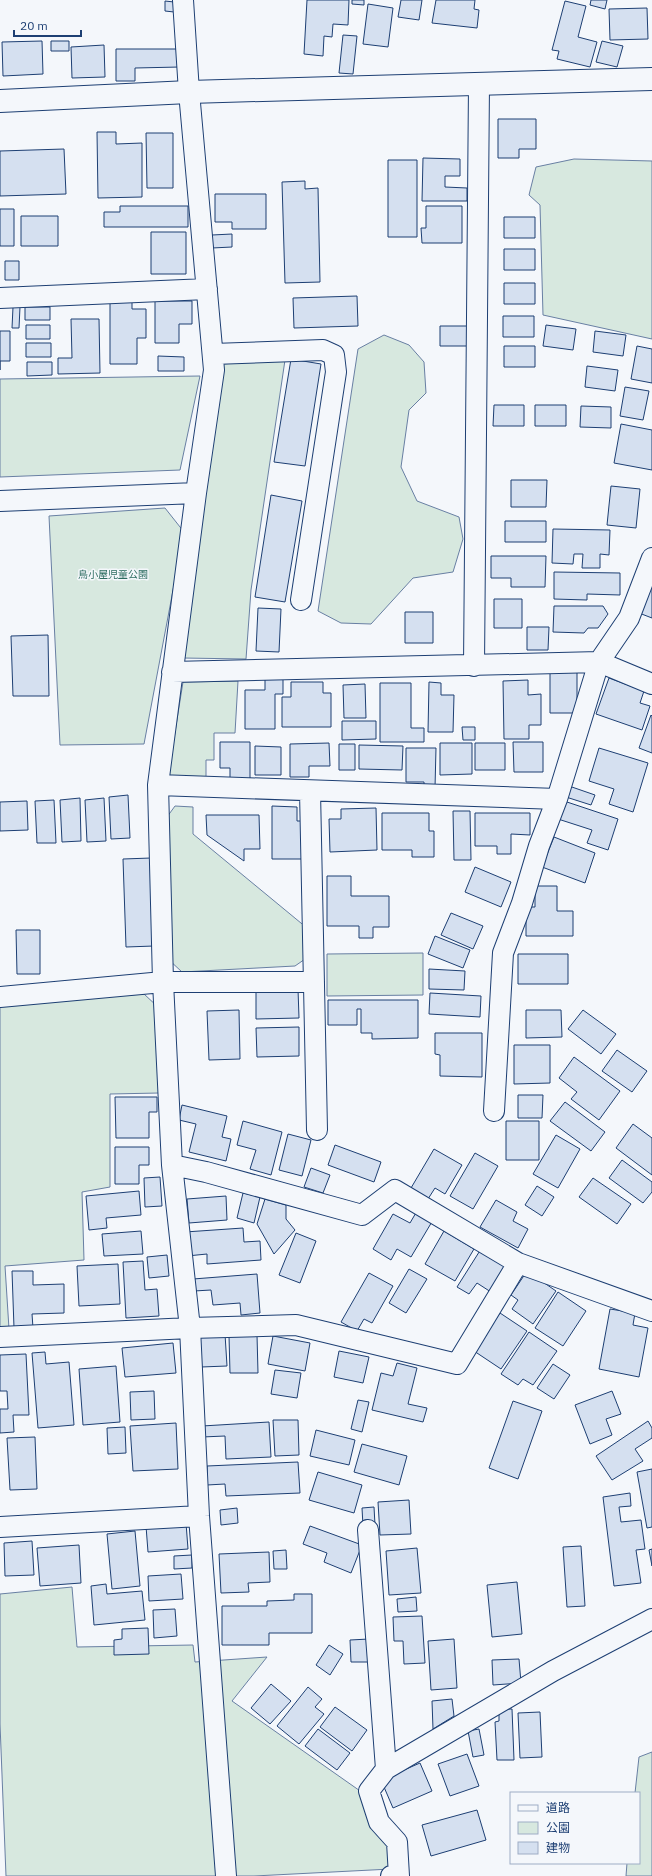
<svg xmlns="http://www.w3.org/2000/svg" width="652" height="1876" font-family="'IBM Plex Sans','Noto Sans JP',sans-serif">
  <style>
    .green { fill: #d7e8df; stroke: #687fa3 }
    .building { fill: #d5e0f0; stroke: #1d3f73 }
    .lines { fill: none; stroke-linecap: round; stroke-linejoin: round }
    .street-casing { stroke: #1d3f73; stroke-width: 22 }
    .secondary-casing { stroke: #1d3f73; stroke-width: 24 }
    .street { stroke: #f4f7fb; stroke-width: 20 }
    .secondary { stroke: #f4f7fb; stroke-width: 22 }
    .labels { text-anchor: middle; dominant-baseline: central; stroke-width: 3; stroke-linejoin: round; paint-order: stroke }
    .park-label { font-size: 10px; fill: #2c6c60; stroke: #f4f7fb }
  </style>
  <rect width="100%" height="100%" fill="#f4f7fb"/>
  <path class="green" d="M574,159l78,2v178l-109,-24 -3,-110 -11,-10 7,-28z
    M384,335l25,10 15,17 2,31 -17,17 -8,57 16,34 42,16 4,22 -10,33 -40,6 -42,46 -30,-1 -23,-12 40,-262z
    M285,360l-34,230 -5,69 -63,-1 38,-294z
    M200,376l-20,94 -180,7v-98z
    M165,508l19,24 -40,212 -84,1 -11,-229z
    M238,681l-3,52h-21v27h-8v21l-38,-5 15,-94z
    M175,806l18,1v27l114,94 1,29 -13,9 -113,6 -14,-13 -1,-142z
    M423,953v42l-96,1v-42z
    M144,994l14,13 1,86 -49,1v93l-28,5 2,68 -79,6 4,63h-9v-326z
    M72,1587l5,60 116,-2 2,17 72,-5 -35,44 131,92 27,52 1,24 -137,7h-248l-6,-152v-130z
    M652,1752v124h-26l1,-13h12v-70h-4l4,-36z"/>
  <path class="building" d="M307,0h42l-1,25 -15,-1 -1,13 -8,-1 -1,20 -19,-2z
    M352,0h12v5l-12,-1z
    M401,0h21l-3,20 -21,-3z
    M436,0h39l-1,9 5,1 -2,18 -45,-5z
    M591,0h16l-2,9 -15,-4z
    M165,1l9,1v10l-9,-1z
    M565,1l21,5 -8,31 19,5 -7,25 -33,-8 2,-8 -7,-1z
    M368,4l25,4 -5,39 -25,-3z
    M647,8l1,31 -38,1 -1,-31z
    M343,35l14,1 -4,38 -14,-1z
    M42,41l1,33 -40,2 -1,-34z
    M51,41h18v10h-18z
    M602,41l21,5 -6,21 -21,-5z
    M104,45l1,32 -33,1 -1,-31z
    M116,49h64v18l-45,1v13h-19z
    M498,119h38v30h-17v9h-21z
    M97,132h19v12l26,-1v54l-44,1z
    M146,133h27v55h-26z
    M64,149l2,45 -66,2v-45z
    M423,158l37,1v17h-15v11l22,1v13h-45z
    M388,160h29v77h-29z
    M305,181v8l13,-1 2,94 -35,1 -3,-101z
    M215,194h51v35h-34v-7h-17z
    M120,206h68v21h-84v-15h16z
    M426,206h36v37h-40l-1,-15h5z
    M0,209h14v37h-14z
    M21,216h37v30h-37z
    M504,217h31v21h-31z
    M151,232h35v42h-35z
    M232,234v13l-20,1v-13z
    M504,249h31v21h-31z
    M5,261h14v19h-14z
    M504,283h31v21h-31z
    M357,296l1,30 -64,2 -1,-30z
    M110,301h22v8h14v29h-9v26h-27z
    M155,301h37v23h-13v19h-24z
    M13,307h7l-1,21h-7z
    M25,307h25v13h-25z
    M503,316h31v21h-31z
    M71,319h28l1,54 -42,1v-16h14z
    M26,325h24v14h-24z
    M546,325l30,4 -3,21 -30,-4z
    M440,326h32v20h-32z
    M0,331h10v30h-10v9z
    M595,331l31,4 -3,21 -30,-4z
    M26,343h25v14h-25z
    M504,346h31v21h-31z
    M637,346l15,3v34l-21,-4z
    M158,356l26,1v14h-26z
    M291,359l30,5 -16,102 -31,-4z
    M27,362h25v13l-25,1z
    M587,366l31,4 -3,21 -30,-4z
    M625,387l24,4 -6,29 -23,-4z
    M494,405h30v21h-31z
    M535,405h31v21h-31z
    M581,406l30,1v21l-31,-1z
    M621,424l31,6v40l-38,-7z
    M511,480h36l-1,27h-35z
    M611,486l29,3 -4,39 -29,-3z
    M271,495l31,6 -17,101 -30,-5z
    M505,521h41v21h-41z
    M553,529l57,1 -1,25 -9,-1v14h-18l1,-14h-9l-1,10 -21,-1z
    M491,556h55l-1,31h-34v-9h-20z
    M554,572l66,1v22l-33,-1v6l-33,-1z
    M652,578v40l-13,-5z
    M494,599h28v29h-28z
    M554,606h49l5,8 -10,14h-10l-4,5 -31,-1z
    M258,608l23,1 -2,43 -23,-1z
    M405,612h28v31h-28z
    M527,627h22l-1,23h-21z
    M48,635l1,61h-36l-2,-60z
    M550,671h27v42h-27z
    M265,678h18v16h-8v35h-30v-39h20z
    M609,678l35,13 -4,12 10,3 -8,24 -46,-16z
    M528,680v15l13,-1v31h-12v14h-25l-1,-58z
    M291,682h32v11h8v34h-49v-30h9z
    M429,682l12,1v12h13l-1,37h-25z
    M380,683h31v45h13v14h-44z
    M365,684l1,34h-22l-1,-33z
    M651,715l1,1v37l-13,-5z
    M342,721h34v18l-34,1z
    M462,727h13v13h-12z
    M220,742h30v39h-20v-13h-10z
    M513,742h30v30h-29z
    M329,743l1,23h-21v11h-19v-33z
    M440,743h32v31l-32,1z
    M475,743h30v27h-30z
    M339,744h16v26h-16z
    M359,745l44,1 -1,24 -43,-1z
    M255,746l26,1v28h-26z
    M406,748h30l-1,40h-11v-6h-18z
    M599,748l49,15 -15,49 -24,-8 5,-15 -25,-8z
    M569,786l26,9 -4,10 -25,-8z
    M128,795l2,43 -19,1 -2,-42z
    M80,798l1,43 -19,1 -2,-42z
    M104,798l2,43 -19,1 -2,-42z
    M54,800l2,43h-19l-2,-42z
    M27,801l1,29 -28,1v-29z
    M564,801l54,18 -10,31 -21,-7 5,-13 -34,-11z
    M272,806l25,1v14h10v38h-35z
    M376,808l1,42 -47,2 -1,-33h12v-10z
    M453,811h17l1,49h-17z
    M382,813h47v18h5v26h-22v-7h-30z
    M475,813h55v22l-19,-1v20h-14v-8h-22z
    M206,815h53l1,34h-16v12l-37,-26z
    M554,837l41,16 -10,30 -43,-16z
    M151,858l3,88 -28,1 -3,-88z
    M475,867l36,15 -10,25 -36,-15z
    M327,876h24v20h38v31h-16v11h-14v-12h-32z
    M535,886h22v25h16v25h-47v-29h9z
    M451,913l32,13 -10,23 -32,-14z
    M16,930h24v44h-23z
    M435,936l35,14 -7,18 -35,-14z
    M518,954h50v30h-50z
    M429,969l36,2 -1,19 -35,-1z
    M298,989l1,29 -43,1v-29z
    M430,993l51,3 -1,21 -51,-3z
    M328,1000h90v38l-46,1v-6h-11v-24h-4v16h-29z
    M239,1010l1,49 -31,1 -2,-49z
    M526,1010h35l1,27 -36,1z
    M583,1010l33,24 -15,20 -33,-25z
    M299,1027v29l-42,1 -1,-29z
    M435,1033h47v44l-42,-1v-21l-5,-1z
    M514,1045h36v38l-36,1z
    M617,1050l30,21 -15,21 -30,-21z
    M574,1057l46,34 -21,29 -28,-21 6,-7 -18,-14z
    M518,1095h25l-1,23h-24z
    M115,1097h42v15h-8v26h-33z
    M565,1102l40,30 -14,19 -41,-30z
    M182,1105l45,11 -5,21 9,2 -5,22 -37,-9 7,-28 -17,-4z
    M243,1121l39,11 -11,43 -21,-6 6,-19 -19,-5z
    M506,1121h33v39h-33z
    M633,1124l19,14v37l-36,-27z
    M288,1134l23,6 -9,36 -23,-6z
    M556,1135l24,14 -22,39 -25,-14z
    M335,1145l46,17 -7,20 -46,-17z
    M115,1147h34v18h-10v19h-24z
    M434,1149l28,16 -17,29 -10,-6 -7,11 -17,-11z
    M475,1153l23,13 -25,43 -23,-13z
    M622,1160l30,22v10l-9,11 -34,-25z
    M311,1168l19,7 -7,18 -19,-6z
    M160,1177l2,29 -17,1 -1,-29z
    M593,1178l38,26 -14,20 -38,-27z
    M537,1186l17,11 -12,19 -17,-11z
    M139,1191l2,24 -35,3 1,10 -18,2 -3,-34z
    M243,1193l17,4 -6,26 -17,-5z
    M226,1196l1,24 -38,3 -2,-24z
    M265,1199l21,6v14l9,11 -21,24 -17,-30z
    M496,1200l21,12 -4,9 15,8 -10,19 -38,-21z
    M417,1211l16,9 -22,37 -14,-8 -6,11 -18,-11 20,-35 17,9z
    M243,1228l1,14 16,-1 1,19 -54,4v-10l-20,2 -2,-24z
    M141,1231l2,23 -39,2 -2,-22z
    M444,1231l30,18 -19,32 -30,-17z
    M296,1233l20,8 -16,42 -21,-8z
    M481,1249l29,18 -16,27 -17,-11 -8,11 -12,-7z
    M167,1255l2,21 -20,2 -2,-21z
    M143,1261l2,29 12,-1 2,27 -33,2 -3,-56z
    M118,1264l2,40 -41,2 -2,-40z
    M409,1269l18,10 -21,34 -17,-10z
    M12,1271h21v14l31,-1v29l-32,1 1,14h-19z
    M527,1271l29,20 -23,33 -21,-15 6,-9 -7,-5z
    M369,1273l24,13 -21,37 -8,-4 -7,12 -16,-9z
    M257,1274l3,39 -19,2 -1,-12 -27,2 -2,-15 -17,1 -1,-12z
    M558,1292l28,19 -23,35 -28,-18z
    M610,1309l25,4 -2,12 15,3 -9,49 -40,-8z
    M500,1313l27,18 -26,38 -27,-18z
    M529,1332l28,19 -24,34 -10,-6 -5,6 -17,-11z
    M225,1334l2,32 -26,1 -1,-32z
    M257,1335l1,38h-28l-1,-37z
    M273,1336l37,7 -5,28 -37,-7z
    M173,1343l3,30 -51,4 -3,-29z
    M339,1351l30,6 -6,26 -29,-6z
    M45,1352l1,12 23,-2 5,63 -36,3 -6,-75z
    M26,1354l3,61h-16l1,17 -14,1v-24h8l-1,-18h-7v-36z
    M397,1363l20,5 -9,36 19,4 -4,14 -51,-12 9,-37 12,3z
    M553,1364l17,11 -16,24 -17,-11z
    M116,1366l4,56 -37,3 -4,-56z
    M275,1370l26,3 -4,25 -26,-4z
    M154,1391l1,28 -24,1 -1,-28z
    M612,1391l9,23 -15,5 6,16 -22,9 -15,-39z
    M358,1400l11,2 -7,30 -11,-3z
    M513,1401l29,10 -24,68 -29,-11z
    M273,1420h25l1,35 -24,1z
    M648,1421l4,7v10l-17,11 8,12 -31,19 -16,-24z
    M269,1422l2,35 -45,2 -1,-23 -23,1v-11z
    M176,1423l2,46 -45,2 -3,-45z
    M125,1427l1,26 -18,1 -1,-26z
    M316,1430l39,10 -6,25 -39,-9z
    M35,1437l2,52 -27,1 -3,-52z
    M362,1444l45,12 -8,29 -45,-13z
    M298,1462l2,31 -74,3 -1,-12 -18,1v-19z
    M652,1469v58l-5,1 -10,-56z
    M318,1472l44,13 -8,28 -45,-13z
    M630,1493l1,13 -12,1 2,15 20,-2 4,29 -9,1 5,33 -27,3 -11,-89z
    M409,1500l2,34 -31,1 -2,-33z
    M374,1507l1,18 -12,1 -1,-18z
    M237,1508l1,15 -17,2 -1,-15z
    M186,1523l2,26 -40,3 -2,-26z
    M310,1526l52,19 -11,28 -27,-11 3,-9 -24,-9z
    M135,1531l5,55 -28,3 -5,-55z
    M32,1541l2,34 -29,1 -1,-33z
    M79,1545l2,38 -41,3 -3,-38z
    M581,1546l4,60 -18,1 -4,-60z
    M417,1548l4,45 -32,2 -3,-44z
    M652,1549v17l-3,-16z
    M286,1550l1,19h-13l-1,-18z
    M269,1552l1,30 -22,1 1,9 -28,1 -2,-39z
    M192,1555v13l-18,1v-13z
    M181,1574l2,25 -34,2 -1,-25z
    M517,1582l5,52 -30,3 -5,-52z
    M106,1584l1,10 35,-3 3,29 -51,5 -3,-39z
    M294,1594h18v39h-43v12h-47v-39h45v-5l27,-1z
    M416,1597l1,14 -19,1 -1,-13z
    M175,1609l2,27 -23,2 -1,-28z
    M422,1616l3,47 -21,1 -1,-23h-9l-1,-24z
    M148,1628l1,26 -35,1v-15l8,-1v-10z
    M369,1639l1,23h-19l-1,-22z
    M454,1639l3,49 -26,2 -3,-49z
    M329,1645l14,9 -13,21 -14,-10z
    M519,1659l2,24 -28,2 -1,-25z
    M271,1684l20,17 -21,23 -19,-16z
    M308,1687l14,12 -7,8 9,7 -25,30 -22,-18z
    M452,1699l2,17 -21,13 -1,-28z
    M335,1707l32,23 -15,21 -32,-24z
    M499,1709h13l2,51h-17l-2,-38 4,-1z
    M540,1712l2,45 -22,1 -2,-45z
    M318,1729l32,24 -13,17 -32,-24z
    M479,1729l5,26 -11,2 -5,-26z
    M467,1754l12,32 -29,10 -12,-32z
    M420,1763l12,28 -39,17 -12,-28z
    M477,1810l9,30 -55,16 -9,-31z"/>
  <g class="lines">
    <g class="street-casing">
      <path id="street" d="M183,0l6,92 25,278 -18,123 -38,292 5,197 9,183 18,163 9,188 27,360
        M0,298l207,-9
        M213,354l110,-4 11,5 2,17 -35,228
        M0,501l196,-8
        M474,666l5,-582
        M172,672l427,-10 53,22
        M158,785l399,14
        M310,791l7,339
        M0,997l163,-15h151
        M494,1111l9,-158 19,-50 17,-57 18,-47 42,-137 30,-44 23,-60
        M172,1165l34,7 156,43 33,-25 123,73 134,48
        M0,1337l190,-9 106,-3 161,39 61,-101
        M0,1527l199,-11
        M368,1530l18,239
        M391,1876h8l-2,-34 -18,-20 -10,-31 17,-22 167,-98 99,-52"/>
    </g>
    <g class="secondary-casing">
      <path id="secondary" d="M0,101l189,-9 463,-13"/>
    </g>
    <use href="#street" class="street"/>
    <use href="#secondary" class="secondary"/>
  </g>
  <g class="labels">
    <g class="park-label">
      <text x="113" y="574">鳥小屋児童公園</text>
    </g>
  </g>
  <rect x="510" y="1792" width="130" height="72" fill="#f4f7fb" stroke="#9eadc5"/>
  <rect x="518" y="1805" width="20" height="6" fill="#f4f7fb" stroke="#9eadc5"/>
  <text x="546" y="1812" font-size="12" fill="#1d3f73">道路</text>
  <rect x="518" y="1822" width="20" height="12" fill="#d7e8df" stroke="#9eadc5"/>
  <text x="546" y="1832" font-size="12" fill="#1d3f73">公園</text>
  <rect x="518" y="1842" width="20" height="12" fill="#d5e0f0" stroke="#9eadc5"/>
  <text x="546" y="1852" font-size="12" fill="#1d3f73">建物</text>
  <path d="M14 30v6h67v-6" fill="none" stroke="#1d3f73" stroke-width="2"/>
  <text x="20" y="30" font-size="12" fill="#1d3f73" stroke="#f4f7fb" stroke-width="3" paint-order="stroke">20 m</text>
</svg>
